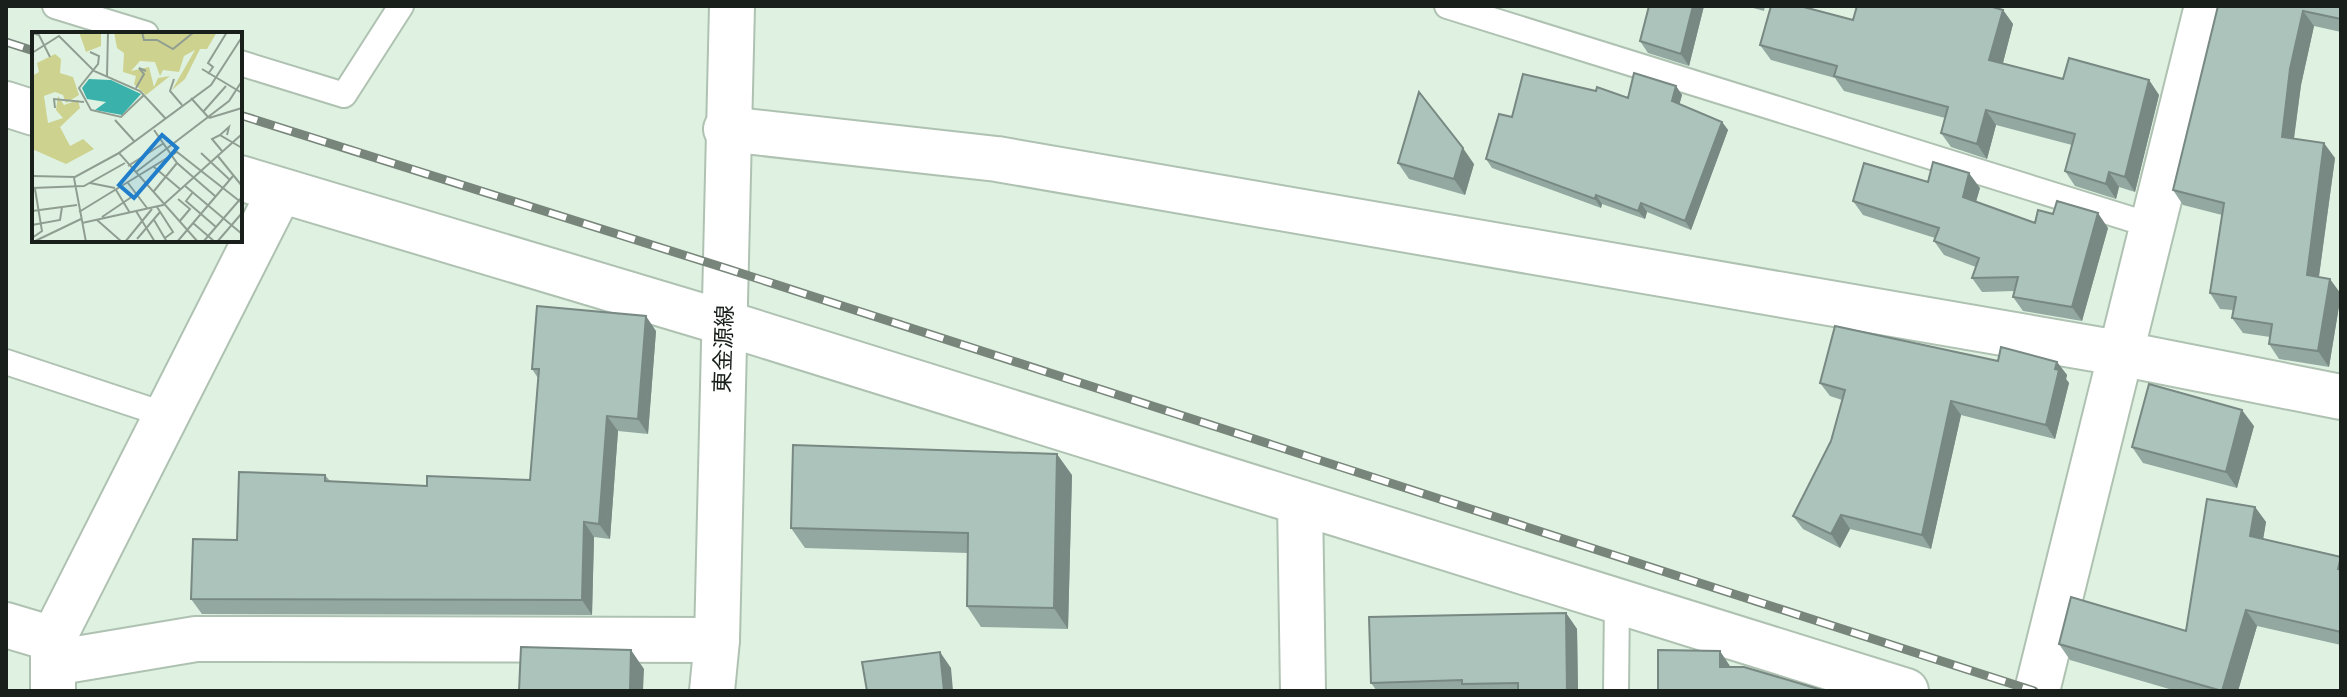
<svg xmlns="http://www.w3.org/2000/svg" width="2347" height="697" font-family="Karla,'Noto Sans JP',sans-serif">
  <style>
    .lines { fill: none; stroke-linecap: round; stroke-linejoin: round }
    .lane-casing { stroke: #afc2b2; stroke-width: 28 }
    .street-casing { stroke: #afc2b2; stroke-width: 48 }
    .secondary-casing { stroke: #afc2b2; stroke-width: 48 }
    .lane { stroke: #fff; stroke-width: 24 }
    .street { stroke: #fff; stroke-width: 44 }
    .secondary { stroke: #fff; stroke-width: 44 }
    .rail-casing { stroke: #78857a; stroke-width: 9 }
    .rail { stroke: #fff; stroke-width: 6; stroke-dasharray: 18; stroke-linecap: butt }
    .wall { fill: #93a8a0 }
    .shaded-wall { fill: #788882 }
    .building { fill: #abc3ba; stroke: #788882; stroke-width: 2 }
    .labels { text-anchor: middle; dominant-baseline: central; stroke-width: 8; stroke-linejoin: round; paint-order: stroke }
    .street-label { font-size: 22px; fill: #19201b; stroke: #fff }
    .inset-road { fill: none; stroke: #909e92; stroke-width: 2 }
    .view { fill: #217eca; fill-opacity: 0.15; stroke: #217eca; stroke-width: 4 }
    .inset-edge { fill: none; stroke: #19201b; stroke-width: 4 }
  </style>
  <rect width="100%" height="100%" fill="#dff2e2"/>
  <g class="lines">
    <g class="lane-casing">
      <path id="lane" d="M55,6l91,28
        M1447,6l706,220
        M240,63l104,32 57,-89
        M6,362l160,53
        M1616,691l1,-90"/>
    </g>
    <g class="street-casing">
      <path id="street" d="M6,104l28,9
        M726,129l271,30 1127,195 217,43
        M240,178l485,145 1181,368
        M1300,502l3,189
        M6,625l47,14
        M53,663l143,-24 521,1
        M53,689v-50l227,-448
        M2037,691l170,-685"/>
    </g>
    <g class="secondary-casing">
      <path id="secondary" d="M712,691l5,-51 15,-634"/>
    </g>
    <use href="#lane" class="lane"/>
    <use href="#street" class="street"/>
    <use href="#secondary" class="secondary"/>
    <g class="rail-casing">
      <path id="rail" d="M6,42l28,9
        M240,115l488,154 1306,422"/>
    </g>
    <use href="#rail" class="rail"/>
  </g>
  <path class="wall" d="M1649,6h55l-15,60 -41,-13 -8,-12z
    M1746,6h19l-1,5z
    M2218,6h123v26l-27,-6 -13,59 -7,54 41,19 -16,119 22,17 -12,73 -50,-8 -10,-15 1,-7 -27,-4 -11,-15 1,-8 -13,-1 -10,-16 12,-78 -39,-10 -10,-15z
    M2003,10l10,14 -10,39 60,16 86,1 10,15 -24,97 -16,-5 -3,12 -41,-13 -10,-15 7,-26 -76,-20 -9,34 -36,-12 -10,-14 4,-15 -101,-27 -9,-13 -64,-18 -11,-15 93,-25z
    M1676,86l6,9 -3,9 43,18 6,8 -37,100 -44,-18 -2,7 -43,-15 -1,4 -109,-40 -6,-9 142,-61z
    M1398,163l76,1 -9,31 -56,-16z
    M1980,188l-4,14 59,21 73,5 -26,93 -59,-10 -10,-14 1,-6 -32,1 -10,-14 4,-11 -32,-12 -10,-14 1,-3 -72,-23 -10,-14z
    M656,331l-8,103 -30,-3 -8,108 -16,-2 -2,78 -390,-1 -11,-15 46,-59 88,-65 5,6 97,5 103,-6 8,-102 -6,-9z
    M2057,362l10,13 -1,4 3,4 -14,56 -94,-24 -30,134 -81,-20 -10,19 -37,-19 -10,-13 38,-75 11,-41 -12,-4 -10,-13z
    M2254,426l-17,62 -94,-25 -11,-16z
    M1072,475l-4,154 -87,-2 -14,-21 1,-53 -163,-5 -14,-20z
    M2255,507l11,15 -3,17 78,18v88l-84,-19 -19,65h-62l-106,-31 -11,-16 127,-13z
    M1566,613l11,16 1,62h-201l-6,-8z"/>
  <path class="shaded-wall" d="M1693,6h11l-15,60 -8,-12z
    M2003,10l10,14 -13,50 -11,-14z
    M2303,11l11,15 -13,59 -9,67 -10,-15 8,-68z
    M2149,80l10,15 -24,97 -10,-15z
    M1676,86l6,9 -4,15 -6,-9z
    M1986,110l10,15 -9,34 -10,-15z
    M1722,122l6,8 -37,100 -6,-9z
    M2324,143l11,15 -18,132 -10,-15z
    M1463,148l11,16 -9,31 -11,-16z
    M2109,172l10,15 -3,12 -10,-15z
    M1969,173l11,15 -7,23 -10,-14z
    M1596,195l6,9 -1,4 -6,-9z
    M1641,203l6,9 -2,7 -7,-8z
    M2098,213l10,15 -26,93 -10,-14z
    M2330,279l11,15 -12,73 -11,-16z
    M646,316l10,15 -8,103 -10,-15z
    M2057,362l10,13 -1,4 3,4 -14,56 -9,-14z
    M1951,401l10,14 -30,134 -9,-14z
    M2242,410l12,16 -17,62 -11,-16z
    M607,416l11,15 -8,108 -11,-15z
    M1057,454l15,21 -4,154 -14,-21z
    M2255,507l11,15 -5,30 -11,-16z
    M1841,515l9,14 -10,19 -9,-14z
    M584,522l10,15 -2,78 -10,-15z
    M2246,610l11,16 -19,65h-16z
    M1566,613l11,16 1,62h-11z
    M631,650l13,19 -1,22h-13z
    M1720,651l10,15v16l-10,-15z
    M940,652l11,16 2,23h-9z"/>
  <path class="building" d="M1649,6h44l-12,48 -41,-13z
    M1771,6h29l53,14 4,-14h132l14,4 -14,50 74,19 6,-21 80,22 -24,97 -16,-5 -3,12 -41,-13 10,-37 -89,-24 -9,34 -36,-11 7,-26 -114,-31 3,-10 -77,-21z
    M2218,6h123v13l-38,-8 -13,58 -8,68 42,6 -17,132 23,4 -12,72 -49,-7 3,-20 -40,-6 4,-21 -26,-4 14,-90 -51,-13z
    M1634,73l42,13 -4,15 50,21 -37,99 -44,-18 -3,8 -42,-16 -1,4 -109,-40 13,-45 13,3 11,-43 73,17 1,-4 31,11z
    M1419,92l44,56 -9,31 -56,-16z
    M1933,162l36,11 -6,24 72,26 3,-13 15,4 4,-13 41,12 -26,94 -59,-10 5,-20 -46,1 7,-20 -45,-17 5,-13 -86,-27 11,-38 64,19z
    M537,306l109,10 -8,103 -31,-3 -8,108 -15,-2 -2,78 -391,-1 2,-60 44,1 2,-68 86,3v6l102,5v-10l103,4 9,-111h-7z
    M1835,326l163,35 3,-14 56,15 -2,7 4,1 -13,55 -95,-24 -29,134 -81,-20 -10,19 -38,-18 38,-75 14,-51 -25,-7z
    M2149,384l93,26 -16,62 -94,-25z
    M793,445l264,9 -3,154 -87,-2 1,-73 -177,-5z
    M2207,499l48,8 -5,29 91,21 -3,12 3,1v62l-95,-22 -24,81 -163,-47 12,-47 115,34z
    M1566,613l1,78h-49v-8l-56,1v-4l-91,3 -2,-66z
    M521,647l110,3 -1,41h-111z
    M1658,650l62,1v16h24l81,24h-167z
    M940,652l4,39h-77l-5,-29z"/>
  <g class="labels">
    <g class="street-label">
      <text transform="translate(724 349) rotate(-88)">東金源線</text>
    </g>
  </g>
  <g transform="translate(32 32)">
    <rect width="210" height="210" fill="#dff2e2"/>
    <path d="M47,0h22v14l-15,6zM82,0h103l-10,17h-7l-15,30 -13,11 23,-40 -11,6 -5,16 -16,-2 -3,6 -5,-14 -15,-1 -9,10 18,-4 5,20 4,-9 12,-2 -24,19 -12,-11 2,-8 -13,-4 1,-19 -7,-5zM23,22l6,5 -1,14 13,4 6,18 -13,8 -3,-8 -8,-3 -11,4 4,27 15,-5 -7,-8 2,-14 6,9 14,-5 2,8 -20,19 10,19 13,-7 11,10 -28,15 -34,-15v-73l7,-4 -2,-9z" fill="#ced28f"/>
    <path d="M57,47l22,1 30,14 -19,21 -27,-5 11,-8 -19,-3 -5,-11z" fill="#3ab2ab"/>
    <path class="inset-road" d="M110,0l2,8h13l16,9 21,-17M0,1l7,2 11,22M58,20l9,4 -1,8 -19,24 12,22 30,7 23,-22M0,21l27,-17 35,35 46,20 26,28M170,37l40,24M176,42l5,-7 -5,-4 19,-31M75,44l1,-44M142,47l-4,12 12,14M104,56l8,-14 -5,-6 7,3M159,66l18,20M23,76l-1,-9 30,3M171,80l23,-26M177,86l33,-10M83,88l20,22M122,98l23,33 38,33M188,103l-8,4 10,12M195,103l2,-8 -9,8 22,13M169,121l29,27M185,123l25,31M96,134l36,-23M122,135l26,22M104,140l93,-71 13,-20M0,144l43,1 44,-24M42,146l12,64M58,151l25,5M96,151l19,25M152,153l58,49M0,156l52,-2 41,-23M84,158l14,23M122,159l23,-28M161,160l-7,9 30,26M146,167l12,10 -11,13M125,175l16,25 -8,6M0,179l45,-6M104,179l19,31M47,180l98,-60 65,51M70,185l31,-21M65,188l25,22M122,188l13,22M50,191l81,-18 79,-71M161,191l22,19M0,193l28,-5 2,-13M0,206l10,-7 -7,-42M105,207l23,-27M1,210l48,-23M93,210l27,-33M145,210l56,-66M166,210l-79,-89 92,-68 31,-48M171,210l39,-45M185,210l25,-29"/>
    <path class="view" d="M130,103l15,13 -43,50 -15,-13z"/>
    <rect width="210" height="210" class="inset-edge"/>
  </g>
  <rect width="2347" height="697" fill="none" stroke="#19201b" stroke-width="16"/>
</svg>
